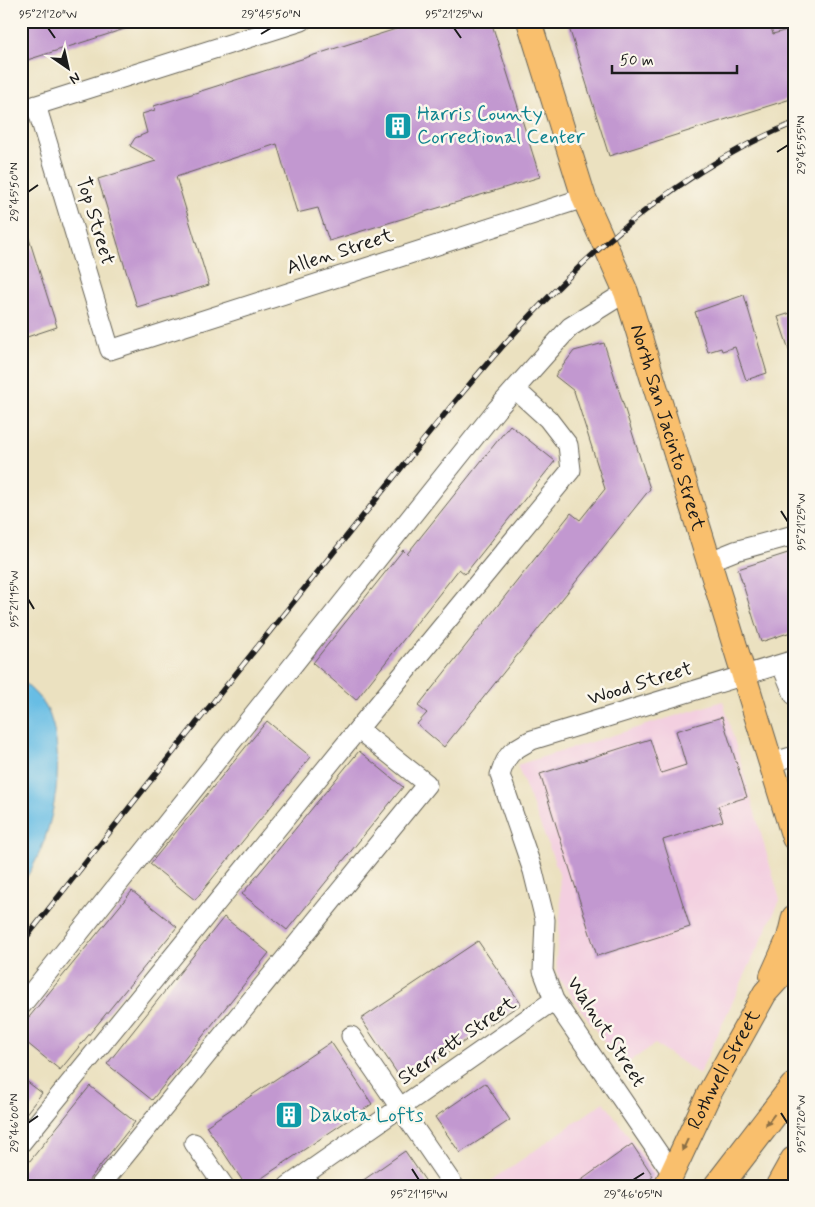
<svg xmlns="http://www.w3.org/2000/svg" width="815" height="1207" font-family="Mynerve,sans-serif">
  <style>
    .built { fill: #f3cfe0 }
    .water { fill: #67bde4; stroke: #426c80 }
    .building { fill: #c298d0 }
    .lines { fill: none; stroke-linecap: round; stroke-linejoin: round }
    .minor-casing { stroke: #646155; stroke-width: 21 }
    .major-casing { stroke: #646155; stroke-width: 26 }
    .highway-casing { stroke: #646155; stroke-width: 30 }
    .minor { stroke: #fff; stroke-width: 19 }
    .major { stroke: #f9bf6d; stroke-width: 24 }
    .highway { stroke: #f9bf6d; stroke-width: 28 }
    .rail-casing { stroke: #1c1c1c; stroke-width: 5.5 }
    .rail { stroke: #fbf7ec; stroke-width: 4; stroke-dasharray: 11; stroke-linecap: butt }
    .oneway { fill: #8a6e44 }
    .ticks { fill: none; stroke: #1c1c1c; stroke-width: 2 }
    .labels { text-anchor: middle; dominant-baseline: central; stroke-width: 5; stroke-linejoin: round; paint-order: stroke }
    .culture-label { font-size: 20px; fill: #0d838f; stroke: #fbf7ec; text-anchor: start }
    .street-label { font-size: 20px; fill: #1c1c1c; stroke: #fbf7ec }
    .neatline { fill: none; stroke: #1c1c1c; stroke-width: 2 }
    .ticks-label { font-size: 12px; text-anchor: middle; fill: #1c1c1c }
  </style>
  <rect width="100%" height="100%" fill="#fbf7ec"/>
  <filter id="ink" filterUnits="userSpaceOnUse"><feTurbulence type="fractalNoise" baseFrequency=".02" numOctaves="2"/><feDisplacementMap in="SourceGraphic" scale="10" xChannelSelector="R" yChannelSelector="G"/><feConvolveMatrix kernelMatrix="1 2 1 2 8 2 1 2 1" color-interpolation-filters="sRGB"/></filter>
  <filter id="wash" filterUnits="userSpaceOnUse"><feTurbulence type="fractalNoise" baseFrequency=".0096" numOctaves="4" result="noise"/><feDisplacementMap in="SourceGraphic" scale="20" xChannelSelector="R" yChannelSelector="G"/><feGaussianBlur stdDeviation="1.12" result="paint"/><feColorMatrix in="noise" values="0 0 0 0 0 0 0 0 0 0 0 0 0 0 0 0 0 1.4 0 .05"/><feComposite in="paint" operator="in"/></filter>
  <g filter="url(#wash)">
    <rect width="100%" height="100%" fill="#ebe1c0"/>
    <path class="built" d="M723,701l57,199 -81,174 -44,-30 -33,23 -64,-90 -2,-18 5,-51 -2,-35 -42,-108z
      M604,1102l54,75 -6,9h-168z"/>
    <path class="water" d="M21,680c11,10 24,21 29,36 18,49 2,129 -29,169z"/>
    <g id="blocks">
      <path class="building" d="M21,21h119v3l-119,38z
        M421,21h70l49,156 -211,64 -11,-33 -21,5 -20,-69 -101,33 33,108 -72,22 -39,-128 58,-18 -26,-15 5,-8 12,-5 -5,-19 13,-4 -1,-4z
        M567,21h202l4,13 21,-6v70l-185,58z
        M24,223l33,104 -36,12v-115z
        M744,295l23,78 -21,7 -11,-33 -13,4 -1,-3 -13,4 -13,-40z
        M794,312v44h-3l-13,-39z
        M604,343l46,146 -206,258 -27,-23 10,-11 -9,-7 153,-193 9,7 25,-31 -31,-98 -19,-15 19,-25z
        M510,425l45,36 -90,113 -6,-5 -103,131 -43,-37 90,-113 4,4z
        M794,551v80l-33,11 -23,-73z
        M722,717l25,80 -29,9 5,15 -60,19 27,87 -93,29 -57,-182 110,-35 11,34 25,-8 -10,-34z
        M267,721l44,36 -116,143 -45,-36z
        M359,751l44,36 -116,143 -45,-36z
        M132,891l45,36 -117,143 -39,-32v-11z
        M224,917l45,36 -117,147 -45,-36z
        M478,941l43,63 -118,78 -42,-63z
        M331,1042l41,62 -122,82h-4l-40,-60z
        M21,1077l21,16 -21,27z
        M485,1083l25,37 -50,33 -25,-36z
        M90,1086l45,36 -51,64h-63v-14z
        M632,1144l21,32 -8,10h-72z
        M405,1151l24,35h-74z"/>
    </g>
  </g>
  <g filter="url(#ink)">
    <use href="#blocks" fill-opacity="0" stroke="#646155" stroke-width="1"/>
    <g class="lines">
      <g class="minor-casing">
        <path id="minor" d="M36,105l74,245 474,-152
          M21,110l281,-89
          M710,561l25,-10 59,-16
          M781,664l13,31
          M770,763l24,-7
          M21,1006l476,-597 73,-82 56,-35
          M351,1036l103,150
          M21,1143l337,-414
          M194,1143l30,43
          M672,1173l-118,-173 -11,-29 2,-51 -12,-49 -33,-96c7,-22 12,-25 32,-35l262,-80
          M100,1186l327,-402 -69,-55 213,-259 -3,-25 -20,-26 -33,-30
          M288,1186l266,-186"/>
      </g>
      <g class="major-casing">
        <g id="major">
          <path id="s1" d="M529,21l55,177 42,94 168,546"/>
          <path d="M772,976l17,-38 5,-21"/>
          <path id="s2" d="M666,1186l44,-94 55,-99 29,-32"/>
        </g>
      </g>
      <g class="highway-casing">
        <path id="highway" d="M718,1186l76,-99
          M780,1186l14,-25"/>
      </g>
      <use href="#minor" class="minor"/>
      <use href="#major" class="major"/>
      <use href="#highway" class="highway"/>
      <g class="rail-casing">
        <path id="rail" d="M21,944c107,-135 213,-269 321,-402 128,-159 257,-339 452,-419"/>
      </g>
      <use href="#rail" class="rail"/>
    </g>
    <defs><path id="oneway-solid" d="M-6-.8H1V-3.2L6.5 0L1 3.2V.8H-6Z" transform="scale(1.25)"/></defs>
    <g class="oneway">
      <use href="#oneway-solid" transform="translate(770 1120) rotate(127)"/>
      <use href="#oneway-solid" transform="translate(685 1145) rotate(115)"/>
    </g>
  </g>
  <path class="ticks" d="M48,28l7,10M454,28l7,10M261,34l10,-6M777,152l11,-7M28,192l10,-7M781,511l7,11M28,599l6,10M781,1113l7,11M28,1123l10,-7M412,1169l7,11M633,1180l11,-7"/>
  <defs>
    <g id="building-square" transform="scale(1.4375)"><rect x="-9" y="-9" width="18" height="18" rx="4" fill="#0f9aa8" stroke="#fbf7ec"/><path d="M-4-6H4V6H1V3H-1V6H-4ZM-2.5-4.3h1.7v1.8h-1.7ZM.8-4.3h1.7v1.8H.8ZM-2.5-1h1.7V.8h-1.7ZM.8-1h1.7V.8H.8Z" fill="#fff"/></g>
  </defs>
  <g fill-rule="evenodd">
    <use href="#building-square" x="398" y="126"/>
    <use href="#building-square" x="289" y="1115"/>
  </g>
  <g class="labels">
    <g class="culture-label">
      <text x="417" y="114">Harris County<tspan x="417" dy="23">Correctional Center</tspan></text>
      <text x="308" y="1115">Dakota Lofts</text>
    </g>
    <g class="street-label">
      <text transform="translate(95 221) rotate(73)">Top Street</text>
      <text transform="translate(340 252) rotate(-18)">Allen Street</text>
      <text stroke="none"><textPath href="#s1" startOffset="430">North San Jacinto Street</textPath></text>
      <text transform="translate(640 684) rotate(-17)">Wood Street</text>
      <text transform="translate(606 1032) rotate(57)">Walnut Street</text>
      <text transform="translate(457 1041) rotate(-35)">Sterrett Street</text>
      <text stroke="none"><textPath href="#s2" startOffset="130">Rothwell Street</textPath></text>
    </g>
  </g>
  <rect width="815" height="1207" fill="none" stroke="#fbf7ec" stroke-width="55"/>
  <g transform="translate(68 68) rotate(146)" stroke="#fbf7ec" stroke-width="4" paint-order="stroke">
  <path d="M0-4L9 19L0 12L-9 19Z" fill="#1c1c1c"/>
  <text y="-8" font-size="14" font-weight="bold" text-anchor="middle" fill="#1c1c1c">N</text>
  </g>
  <path d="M612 65v8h125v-8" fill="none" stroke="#1c1c1c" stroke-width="2.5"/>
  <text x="620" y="65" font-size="15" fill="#1c1c1c" stroke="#fbf7ec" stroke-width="4" paint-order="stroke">50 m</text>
  <rect x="28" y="28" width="760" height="1152" class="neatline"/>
  <g class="ticks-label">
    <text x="48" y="18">95°21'20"W</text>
    <text x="271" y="18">29°45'50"N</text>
    <text x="454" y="18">95°21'25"W</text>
    <text transform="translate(801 145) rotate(-90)" y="4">29°45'55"N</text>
    <text transform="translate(14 192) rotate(-90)" y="4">29°45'50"N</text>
    <text transform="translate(801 522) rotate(-90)" y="4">95°21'25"W</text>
    <text transform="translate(14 599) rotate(-90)" y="4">95°21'15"W</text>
    <text transform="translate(14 1123) rotate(-90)" y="4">29°46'00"N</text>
    <text transform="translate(801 1124) rotate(-90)" y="4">95°21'20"W</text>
    <text x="419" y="1198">95°21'15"W</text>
    <text x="633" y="1198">29°46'05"N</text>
  </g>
</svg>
